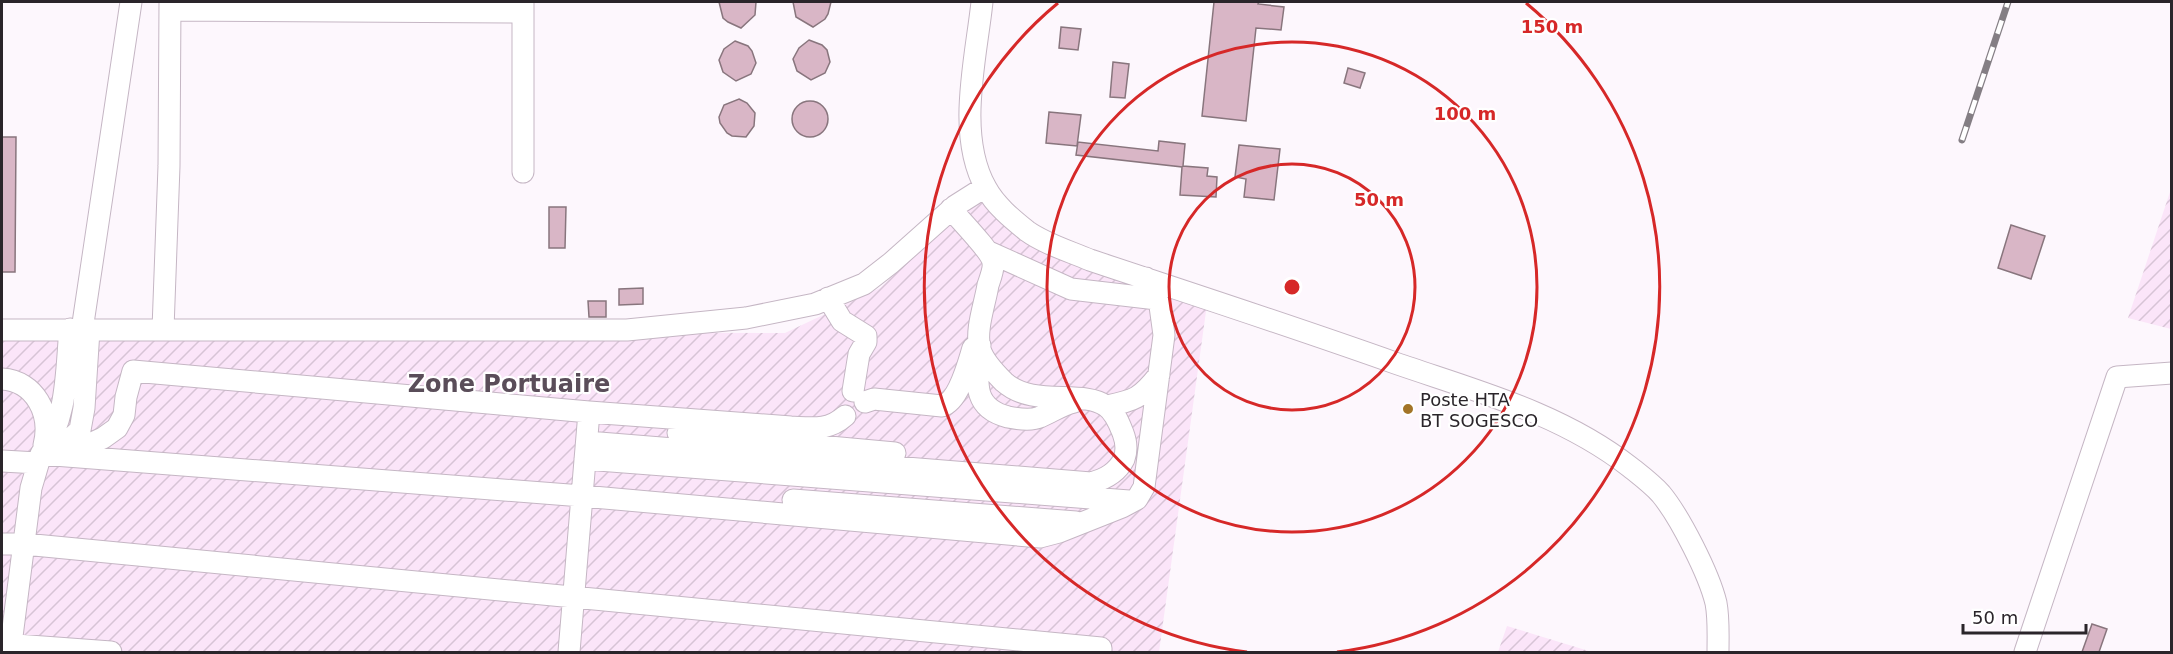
<svg xmlns="http://www.w3.org/2000/svg" width="2173" height="654" font-family="'DejaVu Sans',sans-serif">
  <style>
    .industrial { fill: url(#industrial-furrows) }
    .building { fill: #d9b6c6; stroke: #88757d; stroke-width: 1.5 }
    .lines { fill: none; stroke-linecap: round; stroke-linejoin: round }
    .minor-casing { stroke: #c5b6c4; stroke-width: 23 }
    .minor { stroke: #fff; stroke-width: 21 }
    .rail-casing { stroke: #847e84; stroke-width: 7 }
    .rail { stroke: #fff; stroke-width: 4.5; stroke-dasharray: 14; stroke-linecap: butt }
    .ring { fill: none; stroke: #d62828; stroke-width: 3 }
    .poi-dot { fill: #a37427; stroke: #fff; stroke-width: 2 }
    .labels { text-anchor: middle; dominant-baseline: central; stroke-width: 4.5; stroke-linejoin: round; paint-order: stroke }
    .poi-label { font-size: 18px; fill: #2a252a; stroke: #fff; text-anchor: start }
    .district-label { font-size: 24px; font-weight: bold; fill: #5a4d59; stroke: #fff }
    .centre { fill: #d62828; stroke: #fff; stroke-width: 3 }
    .ring-label { font-size: 18px; text-anchor: middle; font-weight: bold; fill: #d62828; stroke: #fff; stroke-width: 4.5; stroke-linejoin: round; paint-order: stroke }
  </style>
  <defs>
    <pattern id="industrial-furrows" width="10" height="10" patternUnits="userSpaceOnUse" patternTransform="scale(1.5)"><rect width="10" height="10" fill="#fbe5f9"/><path d="M-1 1l2-2M0 10L10 0M9 11l2-2" fill="none" stroke="#d7c4d6"/></pattern>
  </defs>
  <rect width="100%" height="100%" fill="#fdf7fd"/>
  <path class="industrial" d="M2171,189v140l-43,-11z
    M984,194l24,35 199,75 -48,348h-1157v-322l783,3 95,-45 69,-66z
    M1507,626l85,26h-94z"/>
  <path class="building" d="M719,2h37l-1,13 -14,13 -13,-6 -5,-4z
    M793,2h38l-3,12 -3,5 -12,8 -17,-10z
    M1214,2h45l-1,2 26,3 -3,23 -25,-2 -10,93 -44,-5z
    M1061,27l20,2 -3,21 -19,-2z
    M809,40l13,5 5,5 3,12 -5,11 -14,7 -14,-9 -4,-12 6,-11z
    M735,41l13,5 4,5 4,12 -5,11 -15,7 -13,-9 -4,-12 5,-11z
    M1113,62l16,2 -4,34 -15,-1z
    M1348,68l17,5 -5,15 -16,-5z
    M739,99l8,4 8,10 -1,13 -8,11 -14,-1 -5,-3 -7,-10 -1,-6 5,-12z
    M792 119a18 18 0 1 1 36 0a18 18 0 1 1-36 0Z
    M1049,112l32,3 -4,31 -31,-3z
    M2,137h14l-1,135h-13z
    M1159,141l26,3 -2,22 25,2 -1,8 10,1 -1,20 -36,-2 2,-28 -106,-12 2,-13 80,9z
    M1239,145l41,4 -6,51 -30,-3 2,-18 -11,-2z
    M549,207h17l-1,41h-16z
    M2011,225l34,11 -14,43 -33,-11z
    M643,288v16l-24,1v-16z
    M588,301h18v16h-17z
    M2092,624l15,5 -8,23h-17z"/>
  <g class="lines">
    <g class="minor-casing">
      <path id="minor" d="M982,2c-6,57 -26,133 4,186 9,17 26,31 41,43 18,13 42,20 63,29 102,34 204,67 305,103 81,28 166,50 235,104 10,8 22,17 31,27 19,23 48,80 55,109 3,16 2,33 2,49
        M170,10l353,2
        M523,172v-170
        M989,252l82,37 86,10
        M828,298l14,23 24,15v6l-7,12 -6,37
        M163,329l6,-163 1,-164
        M2,330h625l119,-12 69,-14 49,-20 27,-21 64,-57 30,-19
        M82,330l49,-328
        M980,345c-2,32 -11,62 28,72 10,2 23,4 32,0 12,-5 21,-12 34,-15
        M2,379c33,2 50,35 42,66
        M865,402l9,-3 68,7c17,-5 26,-42 31,-58
        M1107,406c28,-6 33,-7 52,-31
        M678,433l217,20
        M587,442l504,41c14,-4 26,-10 33,-24 3,-8 2,-18 -1,-26 -4,-10 -8,-21 -17,-27 -24,-17 -73,2 -102,-24 -8,-8 -21,-22 -24,-33 -5,-19 5,-45 8,-64 2,-6 6,-16 5,-22 -1,-11 -33,-43 -42,-54
        M64,445l16,-15 4,-22 5,-78
        M41,454l541,42 458,41 19,-5 63,-25 15,-8 7,-12 20,-152 -4,-29 -14,-28
        M41,454c27,-35 25,-83 29,-125
        M585,459l544,42
        M2,461l36,2
        M793,500l283,22
        M2,544h22l1077,104v4
        M2,644l109,8
        M10,652l21,-164 10,-34 9,-7 40,-3 13,-6 14,-10 7,-13 2,-18 7,-26 456,41 202,15c22,1 37,4 54,-11
        M569,652l20,-240
        M2025,652l92,-275 55,-4"/>
    </g>
    <use href="#minor" class="minor"/>
    <g class="rail-casing">
      <path id="rail" d="M1962,140l46,-138"/>
    </g>
    <use href="#rail" class="rail"/>
  </g>
  <g class="ring">
    <circle cx="1292" cy="287" r="123"/>
    <circle cx="1292" cy="287" r="245"/>
    <path d="M1247 652A368 368 0 0 1 1058 3M1526 3A368 368 0 0 1 1337 652"/>
  </g>
  <circle class="poi-dot" cx="1408" cy="409" r="6"/>
  <g class="labels">
    <g class="poi-label">
      <text x="1420" y="399">Poste HTA<tspan x="1420" dy="21">BT SOGESCO</tspan></text>
    </g>
    <g class="district-label">
      <text x="509" y="384">Zone Portuaire</text>
    </g>
  </g>
  <circle cx="1292" cy="287" r="9" class="centre"/>
  <g class="ring-label">
    <text x="1552" y="33">150 m</text>
    <text x="1465" y="120">100 m</text>
    <text x="1379" y="206">50 m</text>
  </g>
  <rect width="2173" height="654" fill="none" stroke="#2a252a" stroke-width="6"/>
  <path d="M1963 624v9h123v-9" fill="none" stroke="#2a252a" stroke-width="3"/>
  <text x="1972" y="624" font-size="18" fill="#2a252a" stroke="#ffffff" stroke-width="4.5" paint-order="stroke">50 m</text>
</svg>
